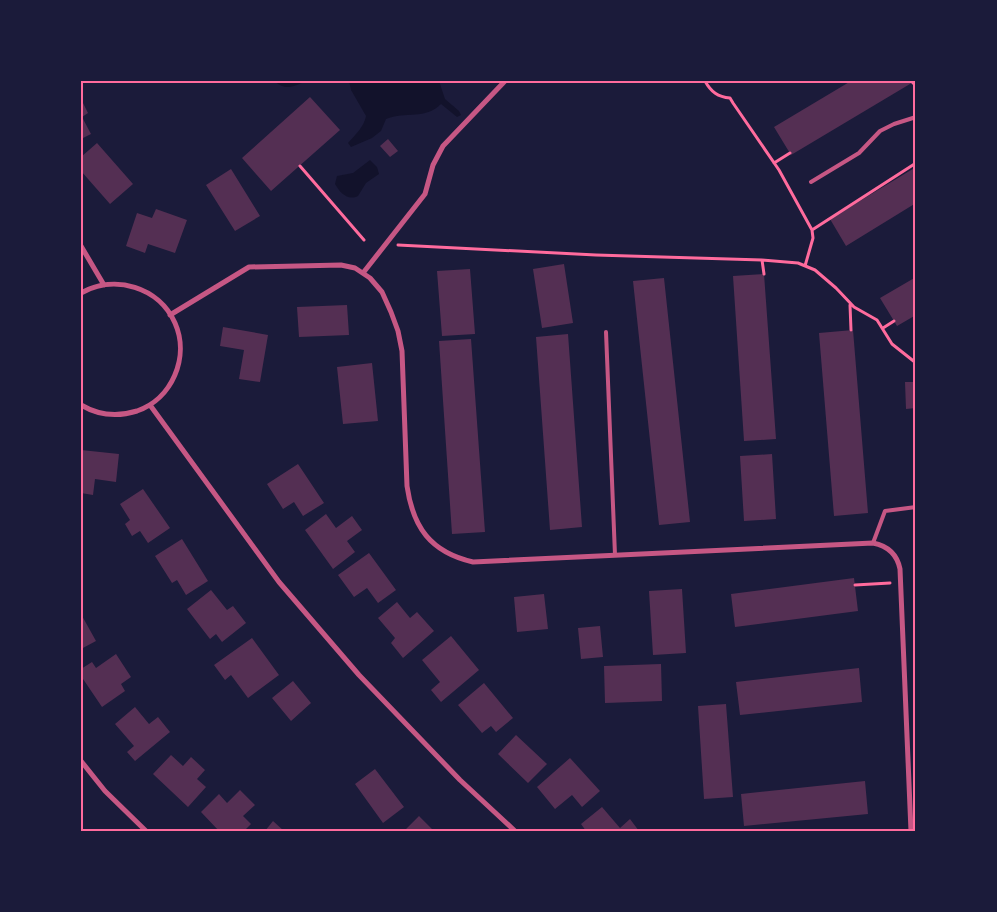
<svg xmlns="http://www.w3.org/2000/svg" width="997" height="912" font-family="'Work Sans',sans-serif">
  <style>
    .water { fill: #12122b }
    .building { fill: #542f53 }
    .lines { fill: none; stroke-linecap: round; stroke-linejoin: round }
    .path { stroke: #ff6b9d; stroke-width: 3 }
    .service { stroke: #c65784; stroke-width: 4 }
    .minor { stroke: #c65784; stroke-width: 5 }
    .neatline { fill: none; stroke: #ff6b9d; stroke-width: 2 }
  </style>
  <rect width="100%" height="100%" fill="#1b1b3a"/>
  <path class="water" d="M274,81h32c-13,6 -20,10 -32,0z
    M349,81h90l6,18 14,12 2,4 -4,2 -16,-13c-16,16 -35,7 -55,15l-5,12 -9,7 -21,9 -3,-4c7,-8 16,-16 18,-27l-15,-26z
    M370,160l7,7 2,7 -13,9 -8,13c-10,5 -18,-3 -23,-12l2,-8 16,-3z"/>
  <path class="building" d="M851,81h64l-124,74 -17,-28z
    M310,97l30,33 -69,61 -29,-33z
    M81,99l7,14 -6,4 9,17 -10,5z
    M388,139l10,12 -8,6 -10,-11z
    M97,143l36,41 -23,20 -29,-33v-14z
    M916,167v36l-70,43 -16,-27z
    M231,169l29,47 -25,15 -29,-46z
    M156,209l31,11 -12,33 -27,-9 -3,9 -19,-7 11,-33 15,5z
    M564,264l9,59 -31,5 -9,-59z
    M470,269l5,65 -33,2 -5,-65z
    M764,274l12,165 -32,2 -11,-165z
    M916,277v38l-19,11 -17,-28z
    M664,278l26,244 -31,3 -26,-244z
    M347,305l2,30 -50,2 -2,-30z
    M223,327l45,8 -8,47 -21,-3 5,-29 -24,-4z
    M853,330l15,183 -34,3 -15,-183z
    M568,334l14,193 -32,3 -14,-193z
    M471,339l14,193 -33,2 -13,-193z
    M372,363l6,58 -35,3 -6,-57z
    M905,382h11v26l-10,1z
    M81,450l38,4 -3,28 -21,-3 -2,16 -12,-2z
    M772,454l4,65 -32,2 -4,-65z
    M298,464l26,39 -21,13 -9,-14 -11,7 -16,-25z
    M143,489l27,39 -22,15 -8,-12 -8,5 -7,-12 5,-4 -10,-16z
    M326,514l10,14 16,-12 10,14 -15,11 8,11 -22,17 -28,-39z
    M182,539l26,42 -22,14 -9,-15 -5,3 -17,-27z
    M369,553l27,37 -18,13 -11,-15 -13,9 -16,-22z
    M854,578l4,33 -123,16 -4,-33z
    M682,589l4,64 -33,2 -4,-64z
    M211,590l16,20 6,-4 13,17 -24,19 -6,-8 -6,5 -23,-30z
    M544,594l4,35 -31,3 -3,-35z
    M397,602l13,16 7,-6 17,19 -31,27 -12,-15 4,-5 -17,-20z
    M81,614l15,27 -15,8z
    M600,626l3,31 -22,2 -3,-31z
    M451,636l28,34 -38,32 -10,-12 9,-8 -18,-22z
    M252,638l27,37 -31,23 -17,-23 -6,5 -11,-15z
    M116,654l15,23 -10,7 4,7 -23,16 -21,-31v-7l11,-7 4,6z
    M661,664l1,37 -57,2 -1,-37z
    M859,668l3,34 -122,13 -4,-33z
    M293,681l18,22 -20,18 -19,-23z
    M484,683l29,35 -17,14 -5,-6 -9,7 -24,-28z
    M726,704l7,93 -29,2 -6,-93z
    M135,707l14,17 9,-7 12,15 -35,29 -8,-9 7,-6 -19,-22z
    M516,735l31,29 -19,19 -30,-29z
    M171,755l12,11 8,-9 14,13 -8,9 9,8 -18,20 -35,-33z
    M570,758l30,33 -18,16 -10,-12 -17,14 -18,-22z
    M375,769l29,38 -21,16 -28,-39z
    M865,781l3,33 -124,12 -3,-32z
    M240,790l15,15 -12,11 8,8 -7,7h-25l-18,-19 18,-18 8,9z
    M602,807l18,21 10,-9 9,12h-53l-5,-7z
    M419,816l15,15h-30z
    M273,821l11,10h-19z"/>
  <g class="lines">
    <path class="path" d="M705,81c6,11 13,16 25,17l3,5 46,67 33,60 1,8 -8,28
      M913,83l3,1
      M774,163l16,-10
      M300,166l64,74
      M812,230l104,-67
      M398,245l198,10 166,5
      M764,274l-2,-14 36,3 17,7 21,18 18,19 23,13 15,24 24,19
      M850,305l1,25
      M883,328l11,-7
      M855,585l35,-2"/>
    <path class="service" d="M811,182l48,-29 21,-22 14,-7 22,-7
      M606,332l9,223
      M873,543l12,-32 31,-4"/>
    <path class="minor" d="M81,246l23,39
      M363,273l62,-79 8,-29 10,-19 62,-65
      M81,293c34,-19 78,-6 94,30 15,34 -3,76 -38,88 -19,6 -39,4 -56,-6
      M170,315l79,-48 92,-2 14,3 15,10 12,14 9,20 7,19 4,20 5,135c6,41 23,66 66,76l400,-19c15,3 24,11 27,26l11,262
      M150,405l129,177 80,93 101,105 55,51
      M81,761l24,30 41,40"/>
  </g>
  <rect width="997" height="912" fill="none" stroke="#1b1b3a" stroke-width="165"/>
  <rect x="82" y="82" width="832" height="748" class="neatline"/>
</svg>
